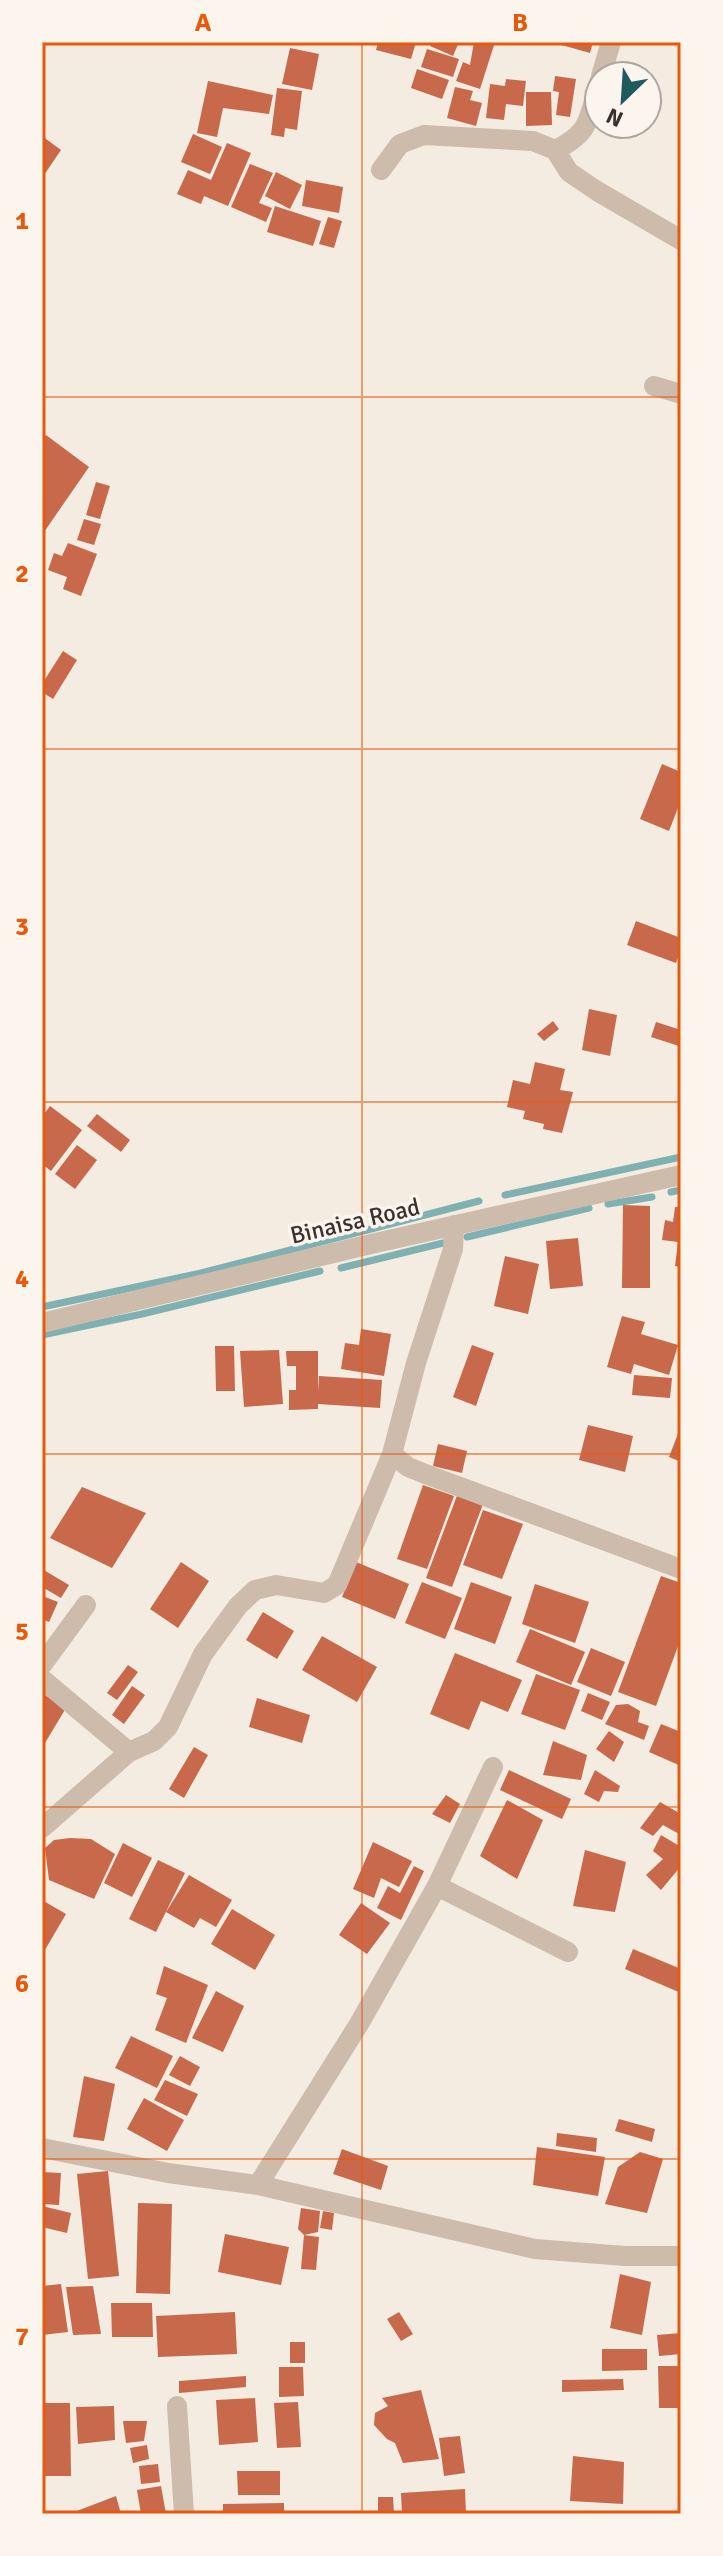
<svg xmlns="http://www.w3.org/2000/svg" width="723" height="2556" font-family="Signika,sans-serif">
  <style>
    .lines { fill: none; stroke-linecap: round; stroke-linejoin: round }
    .stream { stroke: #7fb0b2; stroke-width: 7 }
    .building { fill: #c8694b }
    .minor { stroke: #cdbbac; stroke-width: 20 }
    .grid { fill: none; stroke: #e8590c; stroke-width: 2; stroke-opacity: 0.55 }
    .labels { text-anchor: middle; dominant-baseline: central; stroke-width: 7; stroke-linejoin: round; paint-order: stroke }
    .street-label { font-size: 24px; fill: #3b302b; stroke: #fbf5ee }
    .neatline { fill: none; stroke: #e8590c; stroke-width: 3 }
    .grid-label { font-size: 26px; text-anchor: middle; font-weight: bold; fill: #e8590c }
  </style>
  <rect width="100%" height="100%" fill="#f4ebe1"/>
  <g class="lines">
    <path class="stream" d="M671,1192l10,-2
      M505,1195l176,-38
      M608,1204l44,-7
      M467,1237l122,-29
      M341,1268l102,-25
      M42,1307l159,-34 278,-72
      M42,1335l100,-21 178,-43"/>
  </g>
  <path class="building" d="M378,42h38l-5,17 -35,-9z
    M431,42h28l-6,14 -23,-10z
    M474,42h21l-15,47 -24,-8 7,-19 7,3z
    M551,42h42l-3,11z
    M290,48l29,6 -7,36 -30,-6z
    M427,49l32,10 -6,18 -32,-10z
    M417,69l32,11 -7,19 -31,-11z
    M555,76l21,3 -6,38 -14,-2 3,-23 -6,-1z
    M506,79l20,2 -3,25 -17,-2 -2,16 -18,-2 4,-34 15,2z
    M208,81l65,14 -4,19 -46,-6 -6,29 -20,-4z
    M455,87l18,4 -3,9 12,3 -6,23 -29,-8z
    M277,88l25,3 -5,39 -12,-2 -1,9 -13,-2z
    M526,92h25l1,33 -26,1z
    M193,134l29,13 -12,27 -29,-12z
    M42,136l19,14 -19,28z
    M227,143l24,10 -23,53 -24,-10 -3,8 -24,-10 11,-24 23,10z
    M250,164l23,9 -14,30 13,5 -6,14 -35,-15z
    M276,172l26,13 -12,24 -25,-13z
    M306,180l37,7 -4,26 -37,-7z
    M275,206l46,15 -8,25 -46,-14z
    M328,217l14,4 -8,27 -15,-4z
    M46,435l43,32 -47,68v-95z
    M96,482l14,4 -10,33 -14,-4z
    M84,519l17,5 -7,21 -17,-5z
    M68,543l29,11 -16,42 -18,-7 4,-12 -19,-7 6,-17 8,3z
    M63,651l14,9 -24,39 -11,-7v-8z
    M662,764l19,8v28l-12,31 -29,-12z
    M636,921l45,17v11l-5,14 -49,-18z
    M589,1009l28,6 -7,41 -28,-6z
    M553,1021l6,8 -15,12 -7,-7z
    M656,1022l25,8 -2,16 -28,-9z
    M535,1062l30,7 -5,21 13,2 -11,41 -19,-4 1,-5 -21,-5 2,-8 -18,-4 6,-27 17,4z
    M50,1106l32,24 -31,41 -9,-7v-47z
    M97,1114l33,26 -9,12 -34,-26z
    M77,1145l20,15 -22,29 -20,-15z
    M623,1205l27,1v82h-28z
    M675,1207h6v60l-6,-1 3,-24 -16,-2 3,-20 8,2z
    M578,1238l5,48 -33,3 -4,-48z
    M505,1256l34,8 -11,50 -34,-8z
    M622,1316l23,6 -4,12 37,11 -9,30 -35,-11 -3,10 -24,-7z
    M361,1329l30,5 -7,42 -43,-7 4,-26 14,2z
    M472,1345l22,8 -18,53 -23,-9z
    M215,1346h19l1,45h-19z
    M279,1350l4,54 -39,3 -4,-56z
    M286,1351h32v41l1,-16 63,4 -2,28 -62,-4v5l-29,1v-20h7v-24h-9z
    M634,1375l38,3 -2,20 -38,-3z
    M588,1425l45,11 -8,36 -46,-12z
    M681,1426v36l-12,-5z
    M438,1444l29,7 -5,22 -29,-7z
    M423,1485l31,11 -27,73 -30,-10z
    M82,1487l64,26 -34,55 -62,-30z
    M458,1493l25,11 -31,83 -26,-9z
    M483,1510l40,14 -21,55 -39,-14z
    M181,1562l28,19 -31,47 -28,-19z
    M356,1562l53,22 -14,35 -53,-22z
    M42,1569l27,16 -8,13 -19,-11z
    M661,1576l20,7v55l-25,68 -38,-14z
    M422,1582l40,16 -17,41 -40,-16z
    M471,1582l41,15 -17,47 -41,-15z
    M535,1584l54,18 -14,41 -53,-19z
    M45,1597l13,5 -9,20 -7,-3v-14z
    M263,1612l31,19 -17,28 -31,-19z
    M530,1629l55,23 -14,33 -55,-23z
    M322,1636l55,31 -20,35 -55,-32z
    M591,1648l34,14 -14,34 -34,-14z
    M455,1653l67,27 -14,32 -27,-11 -12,29 -39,-16z
    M128,1665l10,7 -21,28 -10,-7z
    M536,1674l44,16 -15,40 -44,-16z
    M132,1686l13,9 -21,29 -12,-9z
    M42,1693l24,15 -24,40z
    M588,1693l22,9 -8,18 -21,-9z
    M257,1698l53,17 -8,28 -53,-16z
    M628,1704l12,7 -2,11 11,4 -5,14 -39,-16 11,-19z
    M661,1724l20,8v34l-32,-14z
    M609,1731l15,11 -10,20 -18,-13z
    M553,1741l34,14 -6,25 -38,-5z
    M194,1747l14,8 -24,43 -15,-9z
    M509,1770l62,29 -9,20 -62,-29z
    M595,1770l25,16 -2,6 -14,-1 -5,11 -15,-8z
    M446,1795l14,9 -10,19 -18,-9z
    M507,1800l36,20 -26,59 -37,-23z
    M660,1802l21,12v21l-18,-10 -10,11 -13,-8z
    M661,1835l20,12v19l-20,24 -15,-15 17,-16 -10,-8z
    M70,1838l21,1 24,15 -21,45 -45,-19 -4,-32 9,-8z
    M373,1842l39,19 -13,26 -18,-9 -7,20 -21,-9z
    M123,1843l29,15 -20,39 -28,-14z
    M585,1850l41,12 -11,50 -42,-6z
    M158,1860l27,13 -29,59 -27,-13z
    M414,1866l10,5 -23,49 -24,-12 11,-22 12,7z
    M189,1875l43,25 -16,27 -16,-9 -6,10 -28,-16z
    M42,1900l24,14 -24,41z
    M361,1903l29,20 -23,31 -28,-19z
    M232,1909l43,26 -20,35 -44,-26z
    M633,1949l48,20v24l-56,-24z
    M164,1966l44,19 -22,58 -31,-13 12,-32 -11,-4z
    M216,1991l28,15 -21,46 -31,-14z
    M131,2036l42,20 -16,32 -42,-20z
    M180,2056l20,11 -10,19 -21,-11z
    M84,2076l31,8 -11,57 -31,-4z
    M165,2080l33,14 -11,22 -33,-16z
    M144,2098l40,22 -17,31 -40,-22z
    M619,2119l36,10 -3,13 -37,-11z
    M557,2133l40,5 -1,14 -40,-6z
    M537,2147l68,10 -7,39 -65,-11z
    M342,2149l46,17 -7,24 -48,-16z
    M640,2152l23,7 -16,54 -42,-9 13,-37z
    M108,2171l11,105 -31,3 -11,-105z
    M42,2172l19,1 -2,32 -17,-1z
    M138,2203l34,1 -2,90 -34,-1z
    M42,2206l29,7 -4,20 -25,-6z
    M301,2208l19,3 -2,21 -14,3 -6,-6z
    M323,2211l11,2 -2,17 -12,-2z
    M225,2234l64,13 -8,38 -63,-13z
    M304,2235l15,2 -3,33 -15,-1z
    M620,2274l31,8 -9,53 -32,-7z
    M61,2284l7,48 -26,3v-49z
    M93,2286l8,48 -28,1 -7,-48z
    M111,2303h41l1,34h-41z
    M235,2312l2,42 -79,3 -2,-41z
    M399,2312l14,22 -12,7 -14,-22z
    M681,2333v21l-22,2 -2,-21z
    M290,2342h15v21h-15z
    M602,2349h45v21l-45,1z
    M658,2366h23v42h-22z
    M279,2367h24l1,29 -25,1z
    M246,2376v11l-67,6v-12z
    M623,2379l1,11 -62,2v-12z
    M421,2390l18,69 -36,4 -8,-20 -8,-4 -13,-14 1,-12 13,-7 -6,-8z
    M255,2398l3,44 -39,3 -3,-45z
    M298,2402l3,45 -24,1 -3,-45z
    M42,2403h28l1,73h-29z
    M114,2406l1,34 -37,4 -2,-37z
    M123,2421h24l-3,20 -18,2z
    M460,2436l5,37 -21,3 -5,-38z
    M147,2445l2,14 -16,4 -3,-15z
    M573,2456l51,6 -1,42 -53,-3z
    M158,2464l2,18 -19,2 -2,-18z
    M237,2471h43v24h-42z
    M161,2486l5,28h-25l-4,-24z
    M465,2489l1,25h-64l-1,-21z
    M116,2496l5,18h-52z
    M378,2497h15l1,17h-16z
    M284,2503v11h-61v-10z"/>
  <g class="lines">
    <path class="minor" d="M601,76l10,-34
      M555,150c36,-17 33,-31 44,-67
      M381,170l19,-26 24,-9 109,6 22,9 14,22 28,19 84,49
      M654,386l27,8
      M454,1225l-1,24 -37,114 -24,91 16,13 20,8 253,94
      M42,1323l329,-79 310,-69
      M42,1665l44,-60
      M42,1679l87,73 -87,76
      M129,1752l25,-11 14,-14 35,-73 35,-48 17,-16 21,-5 48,8 13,-8 55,-131
      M437,1886l131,66
      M42,2148l126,25 90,12 277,64 90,7h56
      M258,2185l101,-161 78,-138 56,-119
      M177,2406l7,108"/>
  </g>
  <path class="grid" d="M362,42v2472M42,397h639M42,749h639M42,1102h639M42,1454h639M42,1807h639M42,2159h639"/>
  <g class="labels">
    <g class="street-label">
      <text transform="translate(355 1221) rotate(-13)">Binaisa Road</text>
    </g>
  </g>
  <rect width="723" height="2556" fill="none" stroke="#fbf5ee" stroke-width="88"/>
  <g transform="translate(623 100) rotate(205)"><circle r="38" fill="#fbf5ee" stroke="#aea6a0" stroke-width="2"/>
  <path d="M0-6L14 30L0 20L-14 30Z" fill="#1f5a5e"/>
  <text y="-12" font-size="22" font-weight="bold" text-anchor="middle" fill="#3b302b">N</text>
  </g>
  <rect x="44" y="44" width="635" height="2468" class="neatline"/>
  <g class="grid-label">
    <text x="203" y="31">A</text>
    <text x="520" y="31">B</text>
    <text x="22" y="229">1</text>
    <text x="22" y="582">2</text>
    <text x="22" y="935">3</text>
    <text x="22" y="1287">4</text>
    <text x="22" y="1640">5</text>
    <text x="22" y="1992">6</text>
    <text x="22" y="2345">7</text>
  </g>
</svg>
